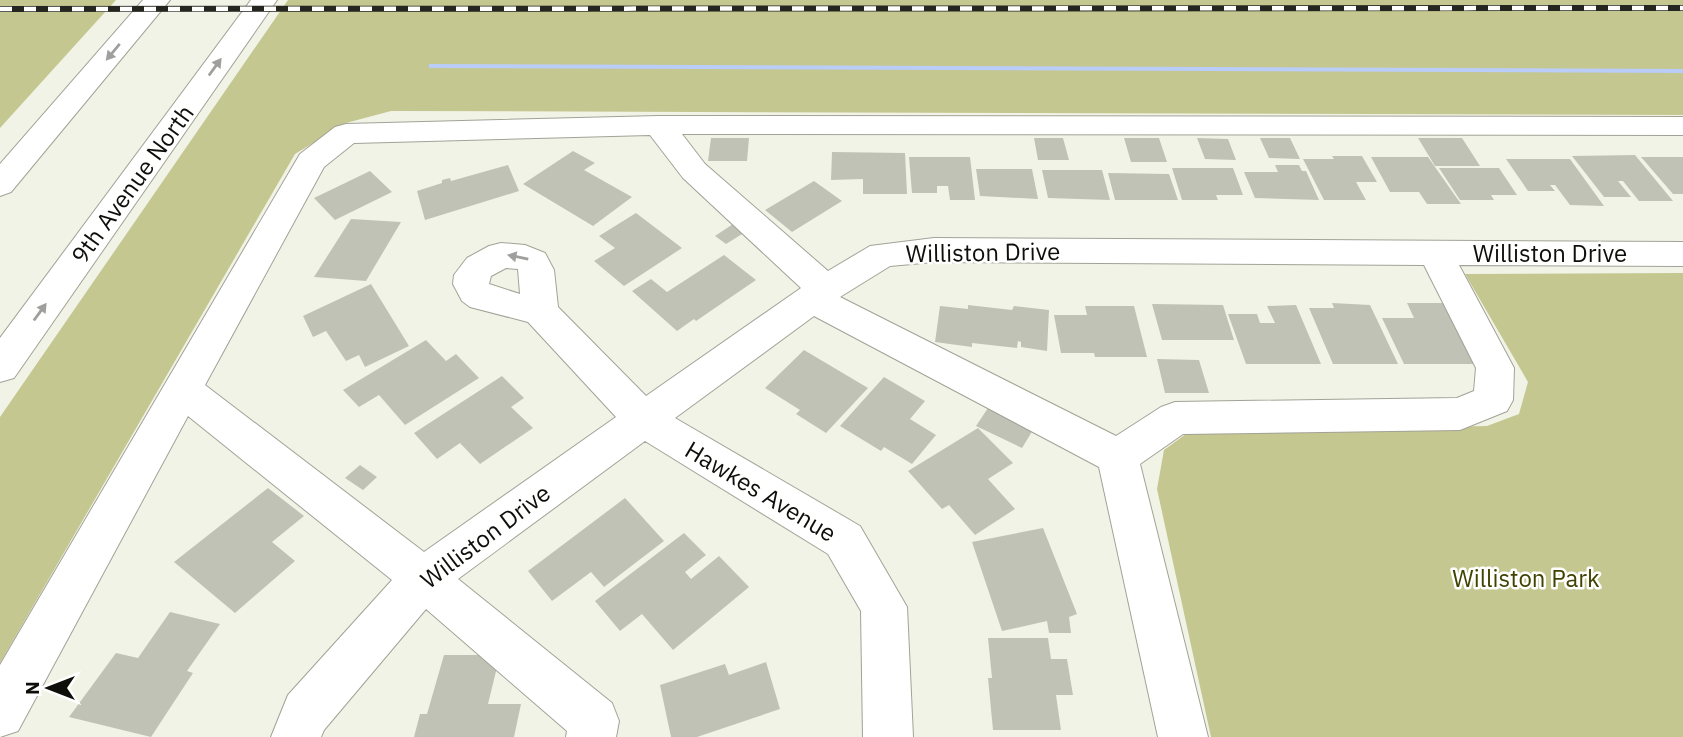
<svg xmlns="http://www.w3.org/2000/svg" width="1683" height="737" font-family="'IBM Plex Sans',sans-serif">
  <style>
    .green { fill: #c5c790 }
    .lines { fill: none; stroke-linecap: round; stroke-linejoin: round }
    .stream { fill: #baccf8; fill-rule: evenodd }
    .building { fill: #c1c2b6 }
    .minor-casing { stroke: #a2a297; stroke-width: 2 }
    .major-casing { stroke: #a2a297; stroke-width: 2 }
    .minor { fill: #fff; fill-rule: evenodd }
    .major { fill: #fff; fill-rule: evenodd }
    .rail-casing { stroke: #262621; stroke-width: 6 }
    .rail { stroke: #fff; stroke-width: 4.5; stroke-dasharray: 12; stroke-linecap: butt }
    .oneway { fill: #9f9f9d }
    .labels { text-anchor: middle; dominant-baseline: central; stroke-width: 5; stroke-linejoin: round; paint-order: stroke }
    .street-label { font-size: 24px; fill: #0e0e0a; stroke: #fff }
    .park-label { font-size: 24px; fill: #424300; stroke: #fff }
  </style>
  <rect width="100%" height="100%" fill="#f2f3e7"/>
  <path class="green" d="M0,0h116l-116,128z
    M288,0h1395v115l-1292,-4 -45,12 -51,31 -295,509v-246z
    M1683,273v464h-472l-54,-248 7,-39 26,-19 297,-5 32,-12 9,-32 -63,-108z"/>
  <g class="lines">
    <path class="stream" d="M429,64l1254,5v4l-1251,-5h-3z"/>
  </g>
  <path class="building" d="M711,138h38l-2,23h-39z
    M1034,138h29l6,22h-31z
    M1124,138h35l8,24h-36z
    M1197,138l31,1 8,21 -31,-1z
    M1260,138h30l10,21 -31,-1z
    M1418,138h44l18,28h-45z
    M573,151l22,12 -11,7 48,27 -39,29 -70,-42z
    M832,152l73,1 2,41h-44v-15l-32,1z
    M1635,155l38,46h-34l-16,-20h-5l13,16h-27l-32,-41z
    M1332,156h30l15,26h-21l10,18h-42l-21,-41h31z
    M909,157h61l5,43h-25l-2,-14h-11v7h-25z
    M1371,157h57l33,47h-34l-8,-12h-29z
    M1641,157h42v37h-10z
    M1506,159h64l34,47 -34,-1 -15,-20h-5l5,6h-27z
    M508,165l11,26 -94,29 -8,-29 25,-8v-3l8,-2 1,3z
    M1275,165h24l3,6h4l13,29 -64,-2 -11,-26h34z
    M1172,168h61l10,27h-27l2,5h-36z
    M1439,168h60l18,27h-26l3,5h-34z
    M976,169h56l6,30 -58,-3z
    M1042,170h60l8,30 -62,-2z
    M370,171l22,21 -57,28 -21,-22z
    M1108,173l61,1 9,26h-63z
    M814,181l28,20 -50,31 -27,-22z
    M636,213l46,35 -58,38 -30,-25 21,-13 -16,-12z
    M351,219l50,3 -35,59 -52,-4z
    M736,222l11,9 -21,13 -11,-8z
    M724,255l32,25 -60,41 -2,-2 -17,12 -45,-40 19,-12 16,13z
    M371,284l38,62 -44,21 -6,-12 -13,6 -20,-30 -13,6 -10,-21z
    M1332,303l38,2 28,59h-65l-24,-56h25z
    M1407,303h37l33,61h-73l-22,-46h32z
    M1152,304l71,1 11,35h-72z
    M968,305l44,5 2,-4 35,4 -2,41 -26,-4v-5l-3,-1 -1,7 -45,-5v4l-37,-5 5,-36 28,3z
    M1296,305l25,59h-75l-18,-50h29l3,9h15l-8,-17z
    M1085,306h49l13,51h-52l-1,-4h-33l-7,-38h33z
    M426,340l20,21 10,-7 23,24 -74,47 -26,-30 -20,12 -16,-17z
    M804,350l64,38 -42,45 -30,-19 4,-4 -35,-22z
    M1157,359l42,1 10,33h-44z
    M502,376l22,22 -13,9 22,21 -53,36 -20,-21 -23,16 -23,-26z
    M884,377l41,24 -15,18 26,16 -24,29 -28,-17 -3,4 -41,-25z
    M996,396l45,21 -19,31 -46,-22z
    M978,428l35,35 -25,16 27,30 -40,26 -26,-30 -7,4 -34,-38z
    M360,465l17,12 -14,13 -18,-12z
    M268,488l36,28 -32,26 23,19 -60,52 -61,-51z
    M625,498l39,43 -60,46 -13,-15 -39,29 -24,-30z
    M1043,528l34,86 -8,3 2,16h-22l-2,-12 -45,10 -30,-89z
    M684,533l22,22 -21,17 6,7 28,-23 30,31 -76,63 -31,-36 -22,17 -25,-30z
    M170,612l50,12 -33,47 6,2 -42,64 -82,-20 47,-64 22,5z
    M988,638h60l3,21h16l6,36h-17l5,35h-68l-5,-52h4z
    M444,655h56l-12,49h33l-7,33h-100l6,-23h7z
    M766,662l14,47 -83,28h-26l-11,-52 65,-21 4,11z"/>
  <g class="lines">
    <g class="minor-casing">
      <path id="minor" d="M658,116l1025,1v18l-1001,-1 23,30 123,107 42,-25 64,-8 749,4v24l-224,-1 55,103 -1,32 -6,11 -47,19 -277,4 -43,30 68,273h-50l-59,-270 -285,-151 -139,102 185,108 47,81 6,130h-50l-2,-126 -33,-57 -183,-113 -187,138 154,124 7,18 -3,16h-50l1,-6 -141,-122 -102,121 -3,7h-50l17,-42 104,-115 -204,-164 -170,315 -18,6v-72l300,-511 35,-27 11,-3zM650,135l33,43 118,110 -155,108 -88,-89 -4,-37 -9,-17 -20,-8 -24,-2 -12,3 -22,12 -13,17 -1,9 9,17 8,6 58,15 88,95 -192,135 -219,-167 119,-218 30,-24zM934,262l490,3 52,103 -2,23 -17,7 -282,4 -14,5 -45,29 -276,-139 50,-31zM506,268l12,1 2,25 -31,-10 2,-8z"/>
    </g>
    <g class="major-casing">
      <path id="major" d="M143,0h27l-159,192 -11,4v-32z
        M251,0h26l-263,378 -14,4v-44z"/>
    </g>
    <use href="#minor" class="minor"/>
    <use href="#major" class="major"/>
    <g class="rail-casing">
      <path id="rail" d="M0,9l1683,-1"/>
    </g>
    <use href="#rail" class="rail"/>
  </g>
  <defs><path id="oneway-solid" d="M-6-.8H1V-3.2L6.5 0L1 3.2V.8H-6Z" transform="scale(1.75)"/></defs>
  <g class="oneway">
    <use href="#oneway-solid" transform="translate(113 52) rotate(130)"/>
    <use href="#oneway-solid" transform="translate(215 67) rotate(-54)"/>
    <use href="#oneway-solid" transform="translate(518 257) rotate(-169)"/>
    <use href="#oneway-solid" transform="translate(40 312) rotate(-54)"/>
  </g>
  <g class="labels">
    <g class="street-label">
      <text transform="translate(132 184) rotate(-54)">9th Avenue North</text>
      <text transform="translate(983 252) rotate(-1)">Williston Drive</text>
      <text x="1550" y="253">Williston Drive</text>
      <text transform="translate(761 491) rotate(31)">Hawkes Avenue</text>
      <text transform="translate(485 536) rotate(-37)">Williston Drive</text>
    </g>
    <g class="park-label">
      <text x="1526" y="578">Williston Park</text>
    </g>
  </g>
  <g transform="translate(49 688) rotate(270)" stroke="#ffffff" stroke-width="5" paint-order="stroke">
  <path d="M0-5L12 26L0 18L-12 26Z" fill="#0e0e0a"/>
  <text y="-10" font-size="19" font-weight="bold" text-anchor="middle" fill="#0e0e0a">N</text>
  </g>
</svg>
